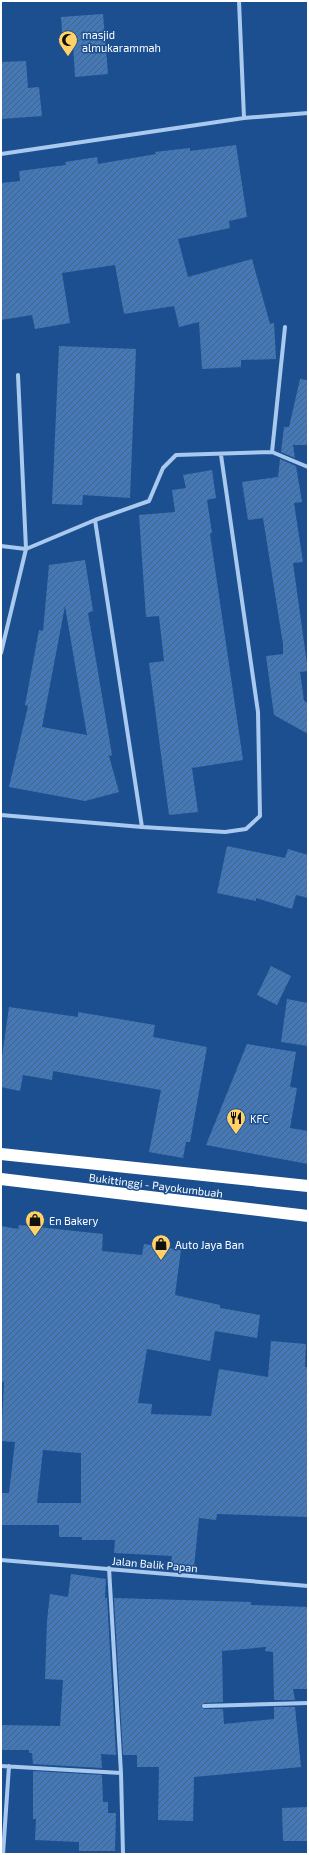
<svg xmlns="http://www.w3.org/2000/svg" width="309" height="1855" font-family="'Exo 2',sans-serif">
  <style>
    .building { fill: url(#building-hatch); fill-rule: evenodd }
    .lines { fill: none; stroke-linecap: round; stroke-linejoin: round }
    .street { stroke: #a9c9ee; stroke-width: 4 }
    .highway { stroke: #fff; stroke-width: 12 }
    .labels { text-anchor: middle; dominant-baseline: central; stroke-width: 3; stroke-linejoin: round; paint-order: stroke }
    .poi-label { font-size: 11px; fill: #fff; stroke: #1b4f8f; text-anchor: start }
    .street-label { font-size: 11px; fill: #fff; stroke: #1b4f8f }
  </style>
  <defs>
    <pattern id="building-hatch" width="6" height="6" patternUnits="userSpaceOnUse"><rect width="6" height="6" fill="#4478b7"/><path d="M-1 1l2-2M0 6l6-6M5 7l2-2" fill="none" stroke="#486282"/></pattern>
  </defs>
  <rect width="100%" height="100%" fill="#1b4f8f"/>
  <path class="building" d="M103,14l5,60 -33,3 -2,-32 -10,1 -2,-29z
    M26,61l2,27 11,-1 3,29 -41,3v-57z
    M236,145l11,72 -18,4 1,7 -52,11 10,38 64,-18 18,65 4,-1 2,36 -35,1v7l-39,2 -3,-47 -20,5 -5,-21 -50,8 -9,-49 -53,8 8,50 -35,6 -3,-14 -31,5v-137l19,-2 -1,-10 47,-6 -1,-3 32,-5 1,7 58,-10 -1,-2 35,-4v3z
    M59,346l77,3 -6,149 -47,-3 -1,10 -30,-1z
    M300,379l8,1v65h-15l2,13 -14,-6 3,-25h5z
    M280,459l16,7 6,36 -8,1 9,59 -10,1 15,108 -8,1 4,29 4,2v31l-34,-19 -8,-59 17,-2v-10l-20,-126 -15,2 -6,-38 36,-5z
    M212,470l4,28 -9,2 5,33 -2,1 33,226 -51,8 6,44 -29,3 -20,-152 15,-2 -5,-45 -13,1 -7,-102 36,-3 -3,-22 14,-2 -3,-13z
    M85,560l8,51 -5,2 24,142 -3,1 10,36 -34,9 -76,-14 19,-81 -3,-1 14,-75 4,1 6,-66zM65,606l22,129 -45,-8z
    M227,846l58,12 3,-9 20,6v43l-12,-3 -4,14 -36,-11v3l-39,-8z
    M271,966l20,10 -14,29 -20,-10z
    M287,999l21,4v43l-27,-4z
    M9,1007l69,10v-5l77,13 -2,12 54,10 -17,95h-4l-3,16 -34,-6 12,-62 -108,-19 -1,9 -29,-5 -3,16 -19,-4v-23z
    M247,1044l49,8 -6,35 7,1 -7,40 18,3v33l-102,-19z
    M19,1225l84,9 -1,17 40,4 2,-11 37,6 -6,45 45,10v3l40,7 -3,23 -42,-7 -5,30 -63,-12 -9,54 14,1 -1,10 60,2 8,-47 49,8 3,-36 35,3 -1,23h3v150l-91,-3 -1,6 -17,-2 -5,49 -23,-3 1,-8 -58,-3 1,-13h-33v-3h-23v-12h-58v-32h8l6,-51 -14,-1 3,-59 -3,-1v-155l17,3zM43,1450l38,3v50h-44z
    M71,1574l35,5 -1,19h2l9,157 -15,-1 1,14 -69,-4 -1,-11h-3v-3h-28v-25l59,1 3,-46 -18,-1 2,-58 3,-27 18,3z
    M114,1598l137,4v3l57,2v82h-15l2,11h-21l-1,-48 -8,-1 1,-4 -44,4 1,51 -19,1 -3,3 3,3h19l1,15 50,-5v-12h21l6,60 -107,10 -1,44 -35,-1 1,-53h-22v-12h-14z
    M33,1771l69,4 1,27h5v11h8l-1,38h-36v-9l-44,-2 1,-21h-3z
    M308,1807v34h-25l-1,-33z"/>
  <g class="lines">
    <path class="street" d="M239,1l5,117
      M1,154l243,-36 64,-5
      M272,452l13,-125
      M95,520l47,307
      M1,546l25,3 69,-29 54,-19 14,-33 13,-13 96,-3 36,15
      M1,653l25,-104 -8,-174
      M1,815l141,12 83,5 21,-3 14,-13 -2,-104 -37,-257
      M1,1560l307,26
      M109,1568l12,205 2,81
      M204,1706l104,-3
      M1,1766l120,7
      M3,1854l6,-88"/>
    <path class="highway" d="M1,1154l307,32
      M1,1179l307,37"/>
  </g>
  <defs>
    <g id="mosque-pin" transform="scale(1)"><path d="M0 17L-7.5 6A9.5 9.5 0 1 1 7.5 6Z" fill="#ffd166" stroke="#1b4f8f"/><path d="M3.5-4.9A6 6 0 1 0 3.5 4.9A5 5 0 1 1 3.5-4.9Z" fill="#111"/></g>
    <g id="restaurant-pin" transform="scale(1)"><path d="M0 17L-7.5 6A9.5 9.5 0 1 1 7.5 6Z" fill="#ffd166" stroke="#1b4f8f"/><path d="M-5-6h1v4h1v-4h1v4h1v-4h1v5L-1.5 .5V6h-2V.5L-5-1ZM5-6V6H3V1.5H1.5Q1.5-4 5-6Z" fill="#111"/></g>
    <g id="shop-pin" transform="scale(1)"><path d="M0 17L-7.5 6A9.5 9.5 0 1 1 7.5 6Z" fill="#ffd166" stroke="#1b4f8f"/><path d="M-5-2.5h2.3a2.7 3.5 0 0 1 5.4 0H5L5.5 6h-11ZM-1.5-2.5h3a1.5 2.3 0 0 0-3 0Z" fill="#111"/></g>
  </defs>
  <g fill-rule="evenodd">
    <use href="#mosque-pin" x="68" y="40"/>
    <use href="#restaurant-pin" x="236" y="1118"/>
    <use href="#shop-pin" x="35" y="1220"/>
    <use href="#shop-pin" x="161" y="1244"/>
  </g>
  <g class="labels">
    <g class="poi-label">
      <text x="82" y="34">masjid<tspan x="82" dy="13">almukarammah</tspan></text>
      <text x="250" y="1118">KFC</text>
      <text x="49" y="1220">En Bakery</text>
      <text x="175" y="1244">Auto Jaya Ban</text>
    </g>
    <g class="street-label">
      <text transform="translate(156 1185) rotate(7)">Bukittinggi - Payokumbuah</text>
      <text transform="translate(155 1564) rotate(5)">Jalan Balik Papan</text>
    </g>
  </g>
  <rect width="309" height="1855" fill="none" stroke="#ffffff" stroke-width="4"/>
</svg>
